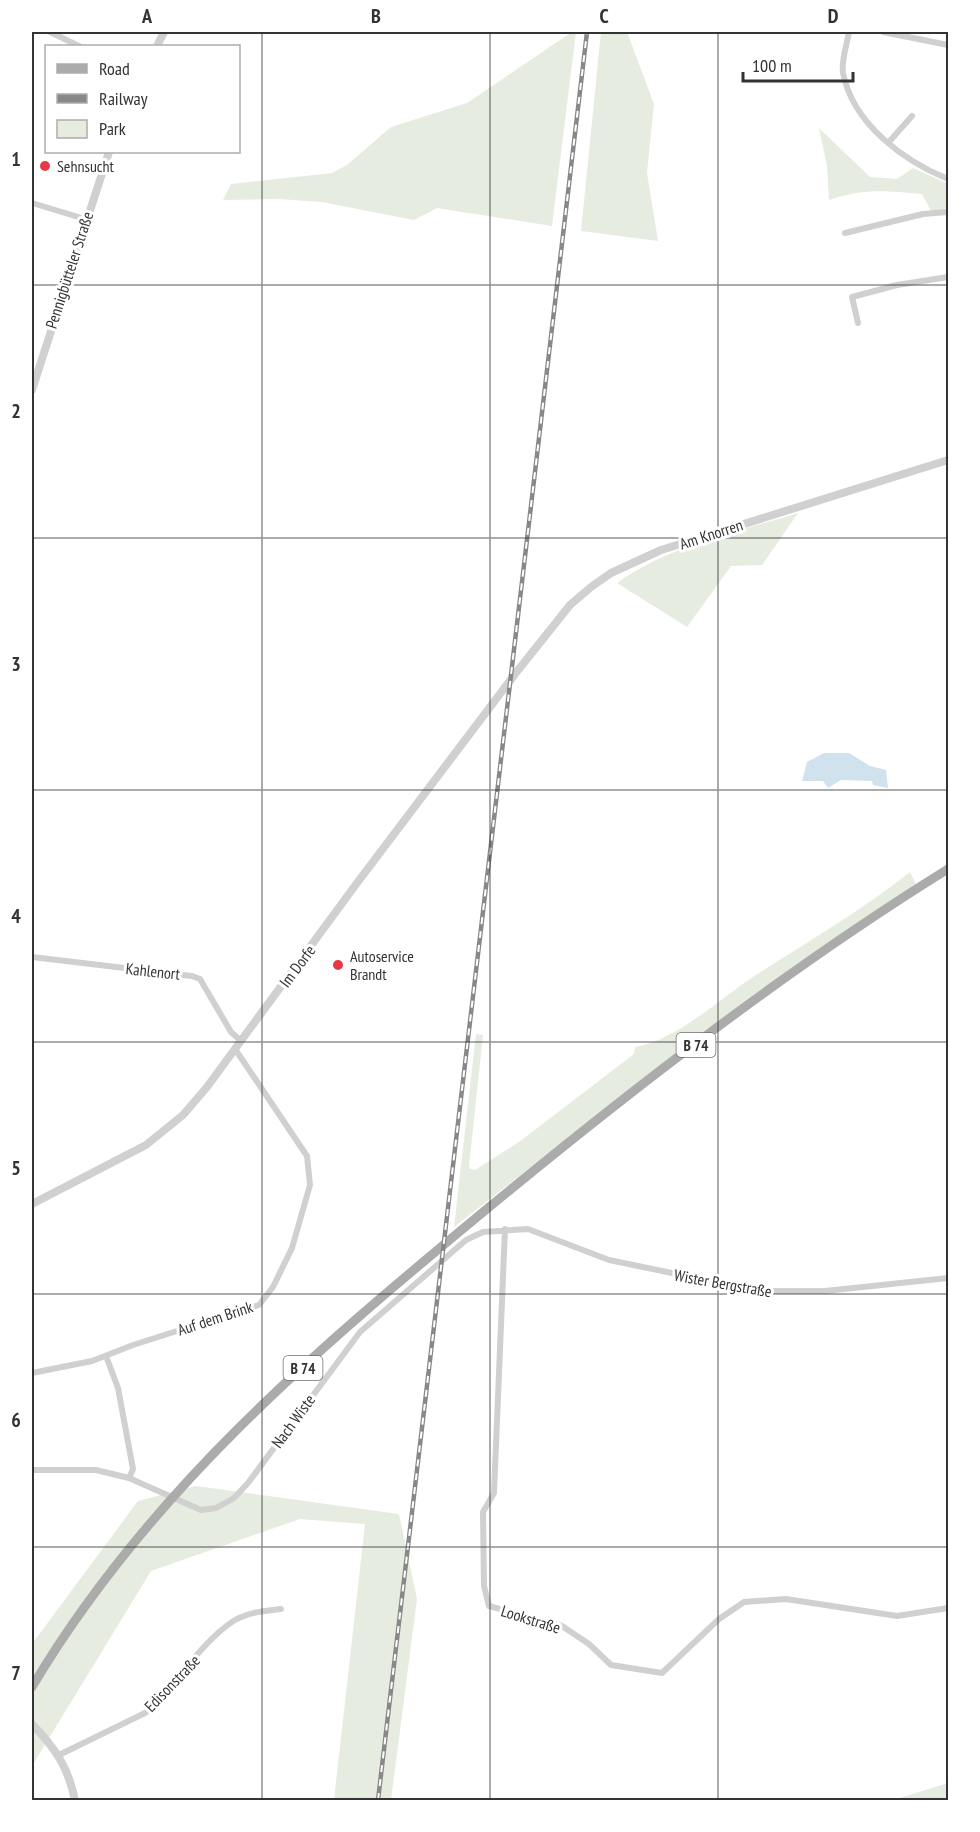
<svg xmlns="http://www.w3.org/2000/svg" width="980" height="1832" font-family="'PT Sans Narrow',sans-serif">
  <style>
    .green { fill: #e6ecdf }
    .water { fill: #cfe2ee }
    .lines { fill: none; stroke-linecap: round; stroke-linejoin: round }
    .minor { stroke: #d0d0d0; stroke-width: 6 }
    .tertiary { stroke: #d0d0d0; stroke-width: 8 }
    .primary { stroke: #ababab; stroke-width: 9 }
    .rail-casing { stroke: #888; stroke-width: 4.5 }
    .rail { stroke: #fff; stroke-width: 2; stroke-dasharray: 7; stroke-linecap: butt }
    .grid { fill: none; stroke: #333; stroke-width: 1.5; stroke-opacity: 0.55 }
    .poi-dot { fill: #e63946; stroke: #fff; stroke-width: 2 }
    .labels { text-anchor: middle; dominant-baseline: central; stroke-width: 6; stroke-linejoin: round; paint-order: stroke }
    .shield { fill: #fff; stroke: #707070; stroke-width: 1.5 }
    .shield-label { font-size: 15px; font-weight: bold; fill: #333 }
    .poi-label { font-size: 16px; fill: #333; stroke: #fff; text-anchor: start }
    .street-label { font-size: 16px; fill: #333; stroke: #fff }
    .neatline { fill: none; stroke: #333; stroke-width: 2 }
    .grid-label { font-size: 20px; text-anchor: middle; font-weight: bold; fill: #333 }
  </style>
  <rect width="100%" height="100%" fill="#fff"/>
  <path class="green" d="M572,32h4l-24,194 -115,-18 -23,12 -92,-18 -43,-3 -56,1 8,-16 101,-11 15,-8 44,-38 76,-24z
    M601,32h26l27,72 -7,69 11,68 -77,-10z
    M819,128l51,49 27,2 16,-11 35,16v26l-17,1 -9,-17c-37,-3 -57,-6 -93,6l-2,-34z
    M798,513l-36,52 -31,1 -44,61 -70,-44c53,-38 120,-51 181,-70z
    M910,872l6,12 -260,185 -202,158 22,-193 7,1 -14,131 1,3 5,1 44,-28 115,-88 1,-7c42,-7 83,-47 118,-70 52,-34 108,-66 157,-105z
    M196,1486l203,28 18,85 -26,201h-57l31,-276 -65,-5 -149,52 -119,195v-122l106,-143z
    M948,1783v17h-55z"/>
  <path class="water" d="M824,753h25l21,13 16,4 2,18 -15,-3 -1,-4 -31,-1 -13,8 -5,-7h-21l5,-19z"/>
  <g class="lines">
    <path class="minor" d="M50,32l29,14
      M849,32c-2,12 -8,29 -6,41 10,51 61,88 105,106
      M883,32l65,13
      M888,143l24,-27
      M32,203l53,16
      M845,233l78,-19 25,-2
      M858,323l-6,-26 45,-12 51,-8
      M32,957l160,19 8,3 31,53 10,9
      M505,1229l-11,264 -11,19 1,74 5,20 73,20 27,18 22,21 51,8 57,-54 25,-17 42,-3 111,17 51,-8
      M106,1356l12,32 15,81 -4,9
      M32,1373l60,-12 41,-16 126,-40 14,-18 19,-39 18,-63 -3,-29 -72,-107
      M32,1470h64l33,8 72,32 15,-2 18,-10 14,-15 112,-151 106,-92 17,-8 45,-3 81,31 150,31h66l123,-13
      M59,1755l86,-42 12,-10c22,-25 50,-66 78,-83 14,-8 30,-9 46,-11"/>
    <path class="tertiary" d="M157,46l7,-14
      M32,390l77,-238
      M32,1204l114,-59 37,-30 24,-28 150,-204 158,-209 55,-69 21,-18 20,-14 50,-23 287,-90
      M32,1724c24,25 36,43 43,76"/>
    <path class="primary" d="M32,1687c116,-195 283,-336 456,-479 147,-121 299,-239 460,-339"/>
    <g class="rail-casing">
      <path id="rail" d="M378,1800l209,-1768"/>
    </g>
    <use href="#rail" class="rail"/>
  </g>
  <path class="grid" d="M262,32v1768M490,32v1768M718,32v1768M32,285h916M32,538h916M32,790h916M32,1042h916M32,1294h916M32,1547h916"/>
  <g class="poi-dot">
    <circle cx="45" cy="166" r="6"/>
    <circle cx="338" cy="965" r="6"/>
  </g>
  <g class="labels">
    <g class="shield">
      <rect x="676.5" y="1033" width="39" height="24" rx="4.5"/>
      <rect x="283.5" y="1356" width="39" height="24" rx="4.5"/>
    </g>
    <g class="shield-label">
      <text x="696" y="1045">B 74</text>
      <text x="303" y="1368">B 74</text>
    </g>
    <g class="poi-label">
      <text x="57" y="166">Sehnsucht</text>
      <text x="350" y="956">Autoservice<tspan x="350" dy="18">Brandt</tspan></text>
    </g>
    <g class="street-label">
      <text transform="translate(69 270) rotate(-72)">Pennigbütteler Straße</text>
      <text transform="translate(711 534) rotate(-18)">Am Knorren</text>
      <text transform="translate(297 966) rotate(-53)">Im Dorfe</text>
      <text transform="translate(153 971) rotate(6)">Kahlenort</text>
      <text transform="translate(723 1283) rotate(10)">Wister Bergstraße</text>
      <text transform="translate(215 1318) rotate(-18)">Auf dem Brink</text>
      <text transform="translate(293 1421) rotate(-54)">Nach Wiste</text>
      <text transform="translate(531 1619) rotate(17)">Lookstraße</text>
      <text transform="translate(172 1683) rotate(-46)">Edisonstraße</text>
    </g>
  </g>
  <rect width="980" height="1832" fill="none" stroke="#ffffff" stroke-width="66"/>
  <rect x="45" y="45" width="195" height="108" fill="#ffffff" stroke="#adadad" stroke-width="1.5"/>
  <rect x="57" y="64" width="30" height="9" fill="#ababab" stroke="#adadad" stroke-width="1.5"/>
  <text x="99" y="75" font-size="18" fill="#333333">Road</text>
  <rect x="57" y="94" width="30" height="9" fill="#888888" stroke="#adadad" stroke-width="1.5"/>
  <text x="99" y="105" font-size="18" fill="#333333">Railway</text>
  <rect x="57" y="120" width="30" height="18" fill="#e6ecdf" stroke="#adadad" stroke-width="1.5"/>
  <text x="99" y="135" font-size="18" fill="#333333">Park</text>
  <path d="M743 72v9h110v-9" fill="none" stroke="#333333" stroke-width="3"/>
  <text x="752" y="72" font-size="18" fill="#333333" stroke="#ffffff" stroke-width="4.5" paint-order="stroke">100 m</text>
  <rect x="33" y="33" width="914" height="1766" class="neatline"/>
  <g class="grid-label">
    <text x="147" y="23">A</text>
    <text x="376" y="23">B</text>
    <text x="604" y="23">C</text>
    <text x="833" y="23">D</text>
    <text x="16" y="166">1</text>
    <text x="16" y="418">2</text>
    <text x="16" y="671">3</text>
    <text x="16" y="923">4</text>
    <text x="16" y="1175">5</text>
    <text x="16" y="1427">6</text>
    <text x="16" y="1680">7</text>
  </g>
</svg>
